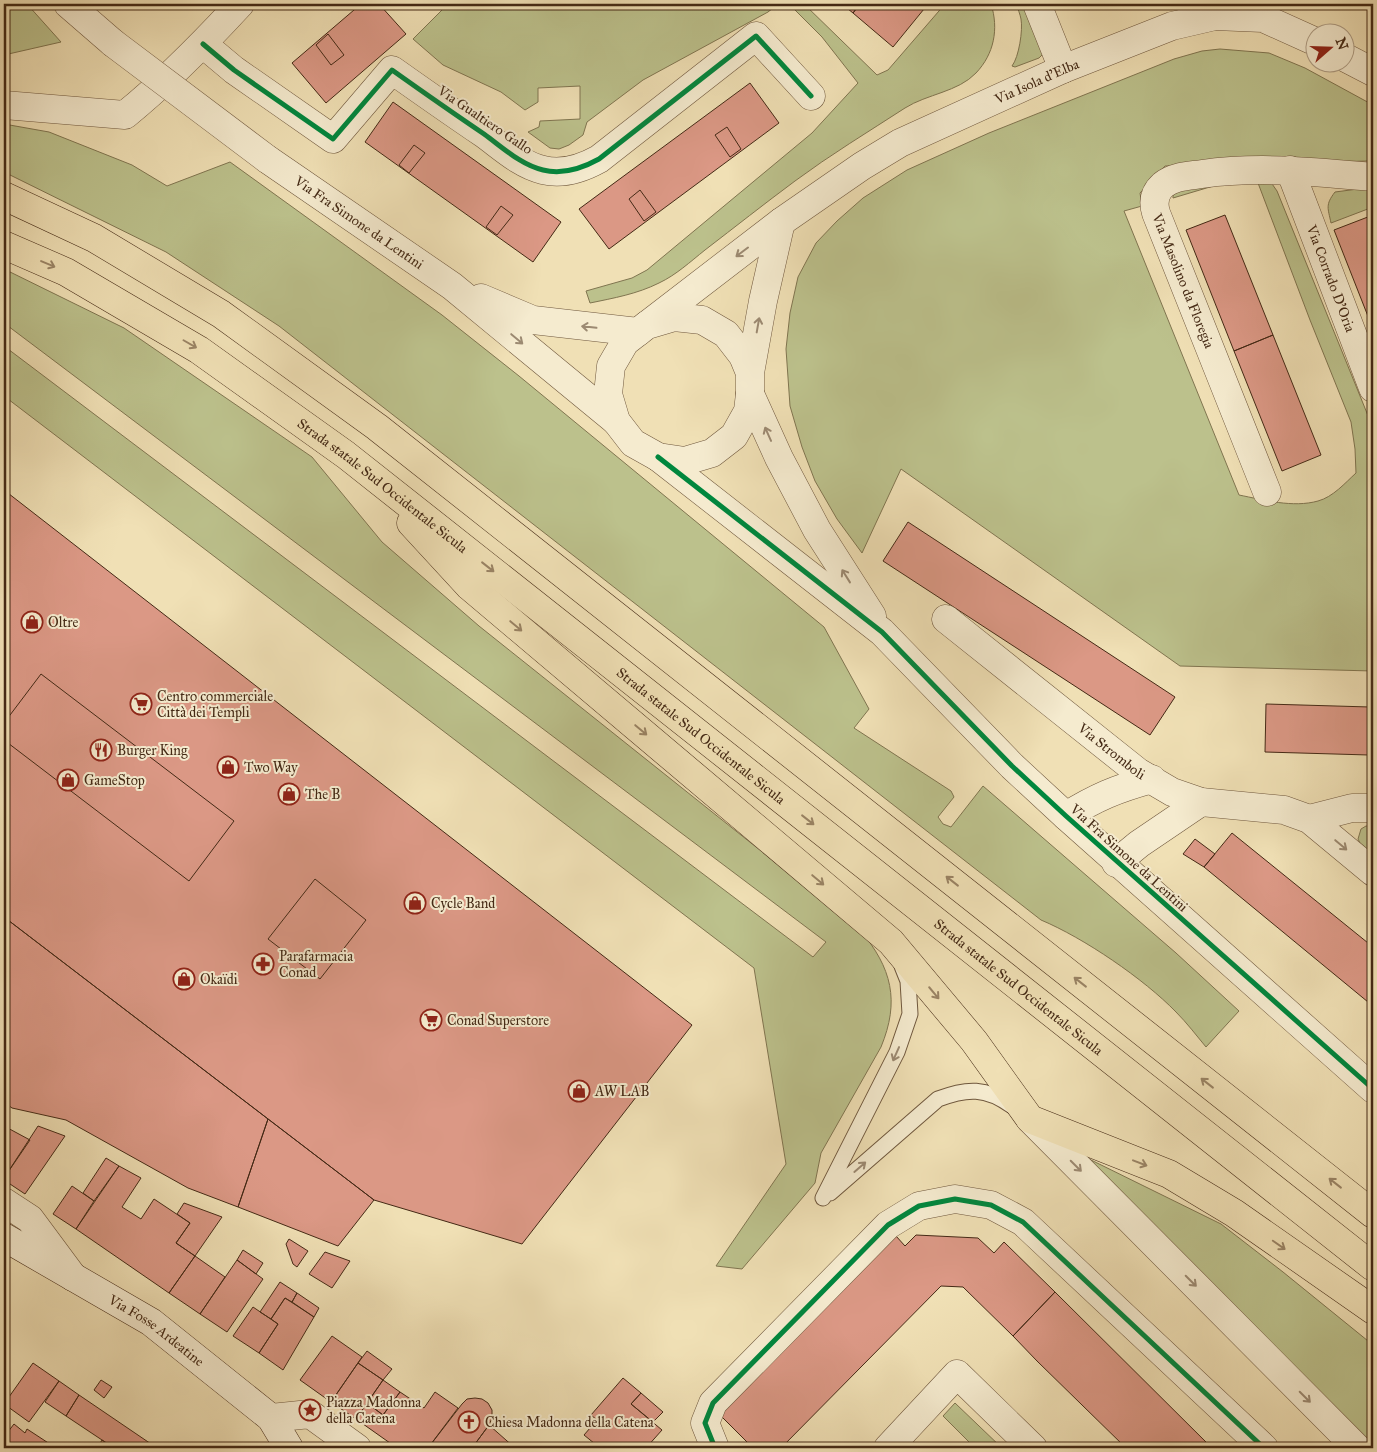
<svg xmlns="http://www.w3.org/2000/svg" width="1377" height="1452" font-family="'IM FELL Great Primer',serif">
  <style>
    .green { fill: #bcc18c; stroke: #807550 }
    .building { fill: #db9885; stroke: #442915 }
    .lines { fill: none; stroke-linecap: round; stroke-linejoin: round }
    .lane-casing { stroke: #6f573d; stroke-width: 17 }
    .street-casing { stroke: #6f573d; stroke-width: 29 }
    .secondary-casing { stroke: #442915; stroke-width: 29 }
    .primary-casing { stroke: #442915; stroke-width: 29 }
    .lane { stroke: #f5ebcf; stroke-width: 15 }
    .street { stroke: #f5ebcf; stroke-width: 28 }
    .secondary { stroke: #f5ebcf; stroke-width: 28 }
    .primary { stroke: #f0e0b5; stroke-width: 28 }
    .street-bridge-casing { stroke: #6f573d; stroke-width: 29; stroke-linecap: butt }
    .street-bridge { stroke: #f5ebcf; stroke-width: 28 }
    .cycleway-casing { stroke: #f5ebcf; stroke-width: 8 }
    .cycleway { stroke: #00873e; stroke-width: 5 }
    .oneway { stroke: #9c8a72 }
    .oneway2 { stroke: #9a8465 }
    .labels { text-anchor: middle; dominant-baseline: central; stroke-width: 4; stroke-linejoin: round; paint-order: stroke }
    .street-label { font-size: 14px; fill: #442915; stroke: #f5ebcf }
    .poi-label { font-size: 14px; fill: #442915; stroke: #f5ebcf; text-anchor: start }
  </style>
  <rect width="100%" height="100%" fill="#f0e0b5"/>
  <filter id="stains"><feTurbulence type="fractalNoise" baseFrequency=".004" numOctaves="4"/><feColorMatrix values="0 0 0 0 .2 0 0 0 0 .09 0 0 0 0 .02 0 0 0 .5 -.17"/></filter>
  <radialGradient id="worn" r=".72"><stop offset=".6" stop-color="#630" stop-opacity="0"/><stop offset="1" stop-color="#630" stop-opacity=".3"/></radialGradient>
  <path class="green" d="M4,4h23l34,38 -57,13z
    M438,4h340l-10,8 -125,68 -56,42 -4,13 -14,10 -10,4 -9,-1 -22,-16 11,-5 1,-6 40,-2v-33l-42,2v14l-13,8 -24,-18 -58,-27 -30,-26 29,-29z
    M789,4h15l73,71 11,-5 57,-66h46c8,25 3,50 -15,69 -18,19 -49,21 -71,35 -37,24 -75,47 -110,73 -31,23 -60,46 -90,69 -15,12 -29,25 -46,33 -22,11 -45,15 -69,20l-4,-12 46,-13 15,-8 165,-137 46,-50 -36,-46z
    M1016,4h11l17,49 -5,5 -24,9 -3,-1c7,-9 11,-36 9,-47 -1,-5 -3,-10 -5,-15z
    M1220,49l49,4 36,15 68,37v59l-6,-3 -202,5 -25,27 2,13 -18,5 115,284c25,5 54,13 79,6 15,-4 27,-18 38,-28l-1,-24 -4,-27 -41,-102 -52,-137 -28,-2 -57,17v-6l49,-15 48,4 7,10 96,237v243l-193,-5 -279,-197 -39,84 -25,-34 -22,-38 -13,-34 -12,-41 -4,-57 4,-36 8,-36 18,-34 21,-22 26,-23 44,-28 82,-37 185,-74 28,-8z
    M4,124l45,8 83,33 35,21 63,-24 212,153 77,61 305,251 45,82 -15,19 97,63 3,6 -16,20 5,7 8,3 32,-41 193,167 63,58 -33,36c-10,-12 -19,-24 -30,-35 -32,-33 -92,-74 -135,-92l-762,-594 -113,-74 -162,-80z
    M1358,189l15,2v16l-42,16c-3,-15 -6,-18 4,-31z
    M4,269l120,59 188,129 70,85 97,84 381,304c32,38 40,71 21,117l-60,106 -6,30 -73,86 -26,-3 70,-102 -32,-196 -750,-572v-50l809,611 13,-15 -822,-619z
    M1366,826h7v28l-13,-11 -2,-4 3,-10z
    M1089,1159l132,65 62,48 90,73v101z
    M955,1403l47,45h-27l-32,-32z"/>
  <path class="building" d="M361,4h18l27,30 -80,69 -34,-40z
    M842,4h18l-7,9z
    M860,4h58l6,5 -31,38 -40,-34z
    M1362,4h11v4z
    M328,34l16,21 -13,10 -15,-20z
    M750,83l29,40 -170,126 -30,-40z
    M393,102l168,120 -28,40 -168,-120z
    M727,127l14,22 -11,8 -15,-22z
    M414,145l11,8 -16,20 -10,-8z
    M640,190l16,22 -12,9 -15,-22z
    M501,206l12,9 -16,20 -11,-8z
    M1225,215l48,120 -39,16 -48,-121z
    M1373,215v114l-39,-99z
    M1273,335l48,120 -39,16 -48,-120z
    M4,490l688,535 -170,219 -148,-44 -370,-283z
    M908,522l267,175 -25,38 -267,-174z
    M41,674l193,147 -45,60 -185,-141v-17z
    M1266,704l104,3 -1,48 -104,-3z
    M1370,707h3v48h-4z
    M1232,833l141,114v49l-5,6 -164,-135z
    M1195,839l20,15 -11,13 -21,-13z
    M315,879l51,41 -46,59 -52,-40z
    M4,917l264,202 -30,88 -50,-19 -122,-68 -54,-12 -8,-6z
    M1373,996v10l-5,-4z
    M268,1119l106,81 -36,46 -100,-39z
    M4,1126l26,14 -26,38z
    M38,1126l27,10 -40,58 -21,-14v-2z
    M106,1158l13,8 -25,35 -11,-8z
    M119,1166l22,12 -19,29 19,12 13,-20 36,24 -14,20 19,13 -26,37 -93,-64z
    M72,1186l22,15 -18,28 -23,-15z
    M184,1203l38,14 -27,39 -19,-13 14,-20 -13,-9z
    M916,1235l62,3 16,15 10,-11 51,50 -42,44 -50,-49 -22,-1 -160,162h-28l-33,-33 176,-179 9,10z
    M289,1239l19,12 -11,16 -4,-3 -7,-20z
    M243,1250l20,13 -7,11 -19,-14z
    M325,1252l25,9 -18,27 -23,-14z
    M195,1256l30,21 -25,37 -31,-21z
    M237,1260l26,19 -36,53 -27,-18z
    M280,1282l17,11 -5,9 -7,-4 -14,21 -11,-7z
    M1055,1292l157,156h-86l-89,-87 -24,-25z
    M297,1293l22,15 -5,9 -22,-15z
    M285,1298l29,19 -31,53 -24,-17 19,-29 -7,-5z
    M253,1307l25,17 -19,29 -26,-17z
    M332,1336l30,21 -31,45 -31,-22z
    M367,1351l25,18 -9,11 -25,-17z
    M33,1363l26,18 -30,41 -25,-18z
    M358,1363l25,17 -27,39 -25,-17z
    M623,1378l18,15 -10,11 31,26 -16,18h-46l-16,-13 13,-15 -6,-5z
    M101,1380l11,7 -8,11 -10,-8z
    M383,1380l17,12 -17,23 -16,-12z
    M59,1381l20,14 -13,21 -21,-14z
    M400,1392l24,16 11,-16 23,16 -30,40h-31l-41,-29 11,-16 16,12z
    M641,1393l22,19 -10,10 -22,-18z
    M79,1395l78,53h-43l-48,-32z
    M475,1398l7,1 6,4 4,7v8l-3,7 -17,23h-44l34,-44 5,-5z
    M14,1424l11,9 2,-4 29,19h-47l-5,-4v-7z
    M489,1425l26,23h-43z
    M102,1440l12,8h-17z"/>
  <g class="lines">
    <g class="lane-casing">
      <path id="lane" d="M830,1193l108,-94c29,-11 48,-12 74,7
        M823,1198l74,-146 13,-38 -2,-33 -6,-15"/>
    </g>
    <g class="street-casing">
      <g id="street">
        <path d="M68,4l45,39"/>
        <path d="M1037,4l26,65"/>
        <path d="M203,44l31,26 99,69 59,-69c31,22 61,43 92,64 18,13 37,31 59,36 20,5 38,-1 56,-11l157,-123 55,60"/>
        <path d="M1344,57l29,15"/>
        <path d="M4,105l121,10c42,-34 79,-72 115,-111"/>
        <path id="s1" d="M267,159l185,127 164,135"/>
        <path id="s2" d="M1290,170l83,218"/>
        <path d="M481,298l52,22 105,12"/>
        <path id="s3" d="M647,325l134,-103 81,-56 38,-23 163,-74 109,-43 43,-10 48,2 51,23"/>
        <path d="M750,373l-7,-17 -17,-22 -24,-14 -28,-3 -27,8 -22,17 -14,24 -3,28 8,27 17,22 25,14 27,4 27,-8 22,-17 14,-25 2,-17v-21l13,-72 18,-79"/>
        <path d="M750,394l29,64 38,72 55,86"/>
        <path d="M658,457l224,175 130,134 54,50 307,273"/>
        <path d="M1267,492l-111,-279c-3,-10 -2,-20 7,-28 11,-9 26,-9 39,-11 57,-8 114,-2 171,3"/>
        <path id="s4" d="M946,619l192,153 34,20 29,10 83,8 25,9 64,53"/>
        <path d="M1066,816c31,-19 50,-27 86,-37"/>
        <path d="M1309,819l43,-11h21"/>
        <path d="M1116,863l23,-19 62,-42"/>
        <path d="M1030,1119l327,329"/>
        <path d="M4,1202l26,17 43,58"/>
        <path d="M271,1418l39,-4 47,34"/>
        <path d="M715,1448l-10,-25 8,-20 175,-178 31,-19 36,-7 36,6 32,17 241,226"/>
        <path d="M888,1448l69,-74 76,74"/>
      </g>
    </g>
    <g class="secondary-casing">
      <g id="secondary">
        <path id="s5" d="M4,1237l147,85 120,96 18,30"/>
      </g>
    </g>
    <g class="primary-casing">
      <g id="primary">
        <path d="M4,196l90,42 127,76 156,113 996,787"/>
        <path id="s6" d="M4,245l62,27 133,78 147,105 1027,812"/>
        <path d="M411,523l58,63 422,356 83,99 56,78 139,55 65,39 139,97"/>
      </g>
    </g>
    <use href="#lane" class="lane"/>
    <use href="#street" class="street"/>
    <use href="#secondary" class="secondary"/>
    <use href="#primary" class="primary"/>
    <g class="street-bridge-casing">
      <path id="street-bridge" d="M113,43l154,116"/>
    </g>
    <use href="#street-bridge" class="street-bridge"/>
    <g class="cycleway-casing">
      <path id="cycleway" d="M203,44l31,26 99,69 59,-69c31,22 61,43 92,64 18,13 37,31 59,36 20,5 38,-1 56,-11l157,-123 55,60
        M658,457l224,175 130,134 54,50 307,273
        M715,1448l-10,-25 8,-20 175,-178 31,-19 36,-7 36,6 32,17 241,226"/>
    </g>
    <use href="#cycleway" class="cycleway"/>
  </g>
  <defs><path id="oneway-shaft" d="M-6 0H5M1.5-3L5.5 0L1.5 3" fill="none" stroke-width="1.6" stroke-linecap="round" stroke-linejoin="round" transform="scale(1.25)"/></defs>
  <g class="oneway">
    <use href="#oneway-shaft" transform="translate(742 252) rotate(143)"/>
    <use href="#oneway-shaft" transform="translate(758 325) rotate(-80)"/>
    <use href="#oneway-shaft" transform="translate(589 327) rotate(-174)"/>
    <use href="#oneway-shaft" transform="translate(517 339) rotate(40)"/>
    <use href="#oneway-shaft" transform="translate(768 434) rotate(-114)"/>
    <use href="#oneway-shaft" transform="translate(846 576) rotate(-122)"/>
    <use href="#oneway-shaft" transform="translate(1341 845) rotate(40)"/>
    <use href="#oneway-shaft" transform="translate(896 1054) rotate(114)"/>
    <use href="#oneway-shaft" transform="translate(1076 1166) rotate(45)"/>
    <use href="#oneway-shaft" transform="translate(860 1167) rotate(-41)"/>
    <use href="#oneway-shaft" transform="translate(1191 1281) rotate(45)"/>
    <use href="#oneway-shaft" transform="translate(1305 1397) rotate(45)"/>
  </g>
  <g class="oneway2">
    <use href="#oneway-shaft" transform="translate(48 264) rotate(23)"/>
    <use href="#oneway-shaft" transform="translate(190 344) rotate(30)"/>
    <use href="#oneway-shaft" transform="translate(488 567) rotate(38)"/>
    <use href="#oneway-shaft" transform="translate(516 626) rotate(40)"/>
    <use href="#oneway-shaft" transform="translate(641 730) rotate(40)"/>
    <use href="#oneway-shaft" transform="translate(808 820) rotate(38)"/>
    <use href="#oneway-shaft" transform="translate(818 880) rotate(40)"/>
    <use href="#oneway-shaft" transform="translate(952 881) rotate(-142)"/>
    <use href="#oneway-shaft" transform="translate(1080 982) rotate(-142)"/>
    <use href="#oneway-shaft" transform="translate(934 993) rotate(50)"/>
    <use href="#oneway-shaft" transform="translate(1207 1083) rotate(-142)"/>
    <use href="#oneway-shaft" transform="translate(1140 1163) rotate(21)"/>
    <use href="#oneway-shaft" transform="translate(1335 1183) rotate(-142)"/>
    <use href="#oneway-shaft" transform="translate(1279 1245) rotate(35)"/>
  </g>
  <defs>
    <g id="shop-ring" transform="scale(1.125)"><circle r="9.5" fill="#f5ebcf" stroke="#8f2418" stroke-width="1.5"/><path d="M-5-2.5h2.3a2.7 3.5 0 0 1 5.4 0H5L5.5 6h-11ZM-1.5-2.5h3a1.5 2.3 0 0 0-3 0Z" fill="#8f2418"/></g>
    <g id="supermarket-ring" transform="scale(1.125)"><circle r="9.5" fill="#f5ebcf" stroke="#8f2418" stroke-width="1.5"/><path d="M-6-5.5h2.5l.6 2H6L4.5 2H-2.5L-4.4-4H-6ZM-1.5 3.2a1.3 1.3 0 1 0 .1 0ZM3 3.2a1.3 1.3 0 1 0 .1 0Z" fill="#8f2418"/></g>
    <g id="restaurant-ring" transform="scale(1.125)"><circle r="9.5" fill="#f5ebcf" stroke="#8f2418" stroke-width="1.5"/><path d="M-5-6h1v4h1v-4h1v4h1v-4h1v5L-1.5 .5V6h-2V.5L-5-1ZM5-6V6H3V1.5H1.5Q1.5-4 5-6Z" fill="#8f2418"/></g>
    <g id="pharmacy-ring" transform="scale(1.125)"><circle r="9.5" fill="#f5ebcf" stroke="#8f2418" stroke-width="1.5"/><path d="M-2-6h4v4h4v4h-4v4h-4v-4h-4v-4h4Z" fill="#8f2418"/></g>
    <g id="sight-ring" transform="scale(1.125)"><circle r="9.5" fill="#f5ebcf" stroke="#8f2418" stroke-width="1.5"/><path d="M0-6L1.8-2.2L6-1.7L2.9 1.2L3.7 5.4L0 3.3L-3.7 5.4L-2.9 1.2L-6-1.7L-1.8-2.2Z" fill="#8f2418"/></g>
    <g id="church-ring" transform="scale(1.125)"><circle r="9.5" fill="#f5ebcf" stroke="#8f2418" stroke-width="1.5"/><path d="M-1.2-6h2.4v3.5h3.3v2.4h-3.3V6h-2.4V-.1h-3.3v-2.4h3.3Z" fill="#8f2418"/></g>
  </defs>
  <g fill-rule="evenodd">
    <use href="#shop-ring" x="32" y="622"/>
    <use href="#supermarket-ring" x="141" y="704"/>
    <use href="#restaurant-ring" x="101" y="750"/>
    <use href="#shop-ring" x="228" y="767"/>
    <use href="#shop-ring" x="68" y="780"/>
    <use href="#shop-ring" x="289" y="794"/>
    <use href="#shop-ring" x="415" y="903"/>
    <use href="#pharmacy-ring" x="263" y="964"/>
    <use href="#shop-ring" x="184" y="979"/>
    <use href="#supermarket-ring" x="431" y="1020"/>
    <use href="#shop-ring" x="579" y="1091"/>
    <use href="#sight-ring" x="310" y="1410"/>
    <use href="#church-ring" x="469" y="1422"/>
  </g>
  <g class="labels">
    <g class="street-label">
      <text stroke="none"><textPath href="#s3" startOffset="462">Via Isola d'Elba</textPath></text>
      <text transform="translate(485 120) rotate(34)">Via Gualtiero Gallo</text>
      <text stroke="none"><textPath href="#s1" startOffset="112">Via Fra Simone da Lentini</textPath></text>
      <text stroke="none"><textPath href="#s2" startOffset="116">Via Corrado D'Oria</textPath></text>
      <text transform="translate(1183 281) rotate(68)">Via Masolino da Floregia</text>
      <text stroke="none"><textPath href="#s6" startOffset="450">Strada statale Sud Occidentale Sicula</textPath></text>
      <text stroke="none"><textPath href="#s6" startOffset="855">Strada statale Sud Occidentale Sicula</textPath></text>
      <text stroke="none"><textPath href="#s4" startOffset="212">Via Stromboli</textPath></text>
      <text transform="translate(1129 858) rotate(42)">Via Fra Simone da Lentini</text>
      <text stroke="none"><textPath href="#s6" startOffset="1260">Strada statale Sud Occidentale Sicula</textPath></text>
      <text stroke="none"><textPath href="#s5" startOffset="179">Via Fosse Ardeatine</textPath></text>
    </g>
    <g class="poi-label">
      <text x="48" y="622">Oltre</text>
      <text x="157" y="696">Centro commerciale<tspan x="157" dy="16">Città dei Templi</tspan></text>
      <text x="117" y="750">Burger King</text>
      <text x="244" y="767">Two Way</text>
      <text x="84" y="780">GameStop</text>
      <text x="305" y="794">The B</text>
      <text x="431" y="903">Cycle Band</text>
      <text x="279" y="956">Parafarmacia<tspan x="279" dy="16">Conad</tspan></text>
      <text x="200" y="979">Okaïdi</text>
      <text x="447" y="1020">Conad Superstore</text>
      <text x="595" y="1091">AW LAB</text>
      <text x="326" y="1402">Piazza Madonna<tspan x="326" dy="16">della Catena</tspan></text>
      <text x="485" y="1422">Chiesa Madonna della Catena</text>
    </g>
  </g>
  <rect width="1377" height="1452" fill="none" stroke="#f0e0b5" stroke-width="20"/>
  <rect x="5" y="5" width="1367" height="1442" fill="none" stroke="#442915" stroke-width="2.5"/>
  <rect x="10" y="10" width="1357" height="1432" fill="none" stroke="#442915"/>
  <g transform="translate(1330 48) rotate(70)"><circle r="24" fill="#f5ebcf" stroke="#ae9d85"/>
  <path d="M0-4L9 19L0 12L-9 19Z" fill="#8f2418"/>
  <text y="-8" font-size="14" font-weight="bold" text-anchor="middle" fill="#442915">N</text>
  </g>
  <rect width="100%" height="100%" filter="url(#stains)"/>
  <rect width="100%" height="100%" fill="url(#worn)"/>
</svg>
